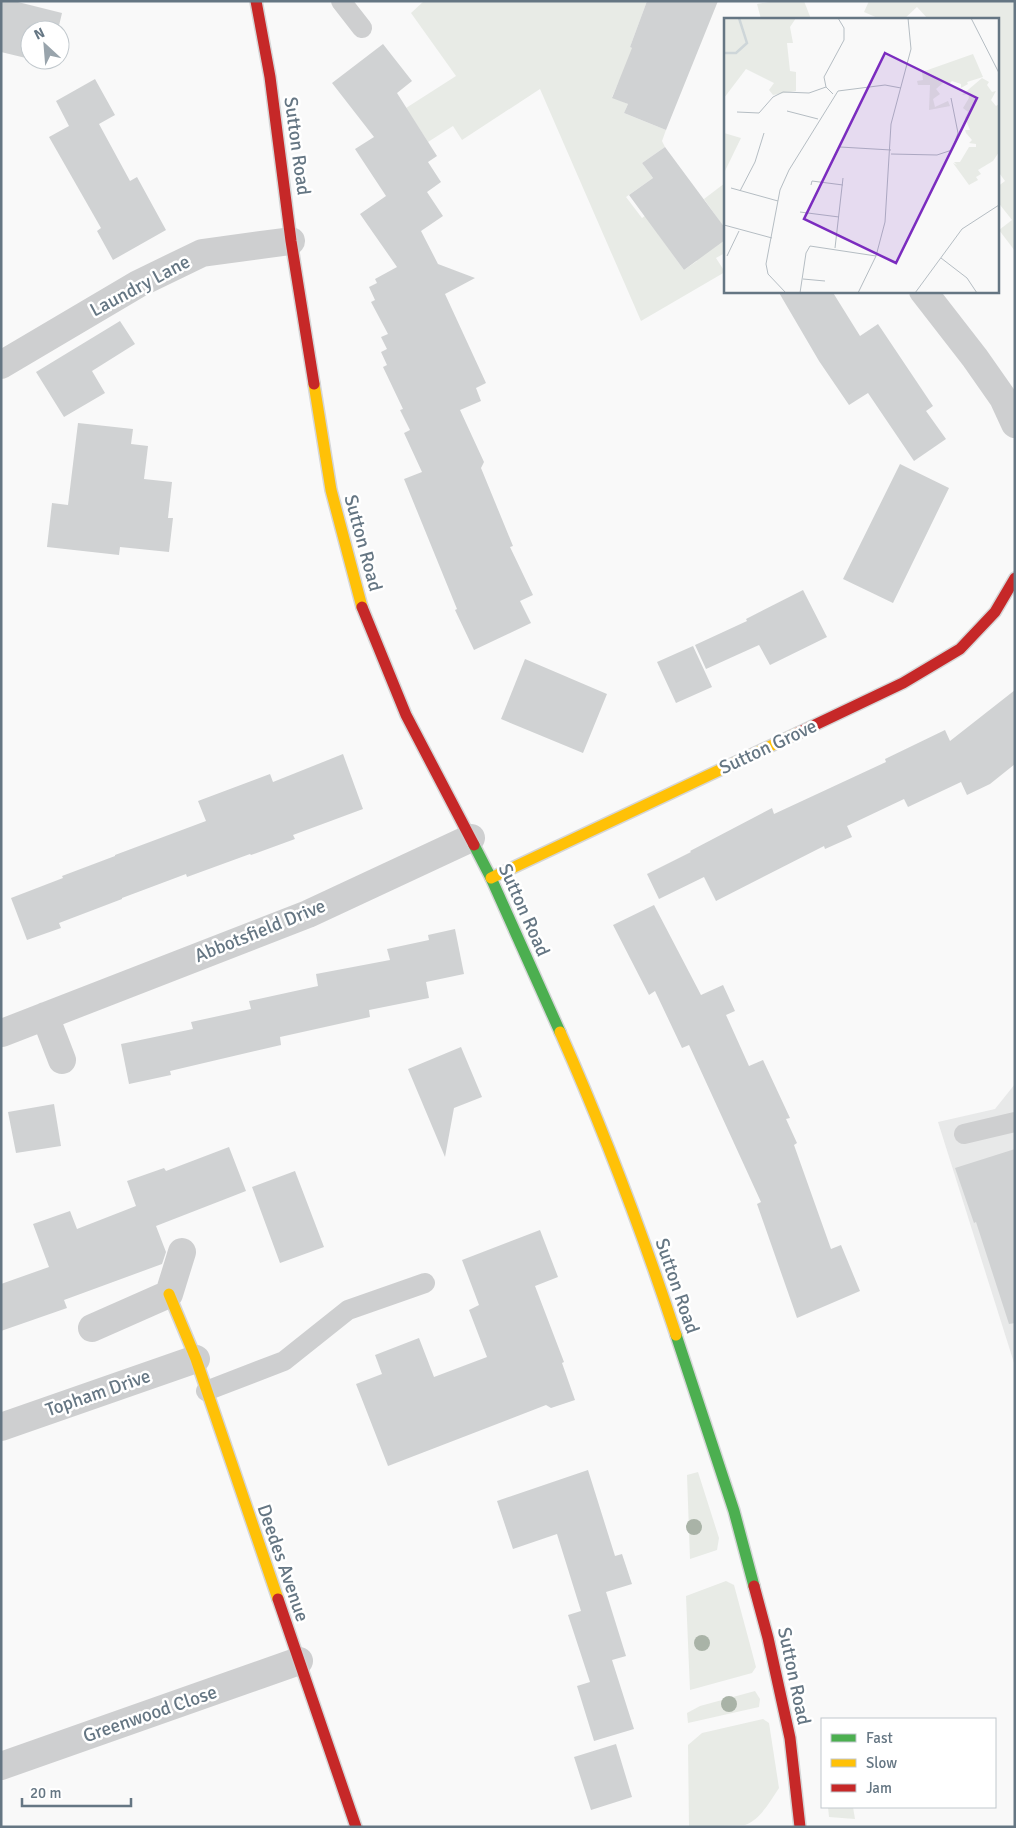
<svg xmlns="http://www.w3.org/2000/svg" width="1016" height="1828" font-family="Signika,sans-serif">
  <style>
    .built { fill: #e8e9e9 }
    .green { fill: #e8ebe6 }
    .building { fill: #d0d2d3 }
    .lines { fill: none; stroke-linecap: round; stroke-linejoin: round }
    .fast-casing { stroke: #d5d6d7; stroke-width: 14 }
    .slow-casing { stroke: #d5d6d7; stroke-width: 14 }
    .jam-casing { stroke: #d5d6d7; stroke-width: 14 }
    .lane { stroke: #cecfd0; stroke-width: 20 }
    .street { stroke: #cecfd0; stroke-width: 28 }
    .fast { stroke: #4caf50; stroke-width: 11 }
    .slow { stroke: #ffc107; stroke-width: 11 }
    .jam { stroke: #c62828; stroke-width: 11 }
    .tree { fill: #a9b3a7 }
    .labels { text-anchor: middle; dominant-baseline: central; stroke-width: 5; stroke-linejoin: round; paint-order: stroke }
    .street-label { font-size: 19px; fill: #657683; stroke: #fff }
    .inset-river { fill: none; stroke: #ced6d9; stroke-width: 2.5 }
    .inset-road { fill: none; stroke: #b5bdc3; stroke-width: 1 }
    .view { fill: #7b2cbf; fill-opacity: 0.15; stroke: #7b2cbf; stroke-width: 2.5 }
    .inset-edge { fill: none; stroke: #657683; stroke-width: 2.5 }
  </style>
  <rect width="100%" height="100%" fill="#f9f9f9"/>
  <path class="built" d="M1015,1084v282l-77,-244 57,-13z"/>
  <path class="green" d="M424,1h223l-17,46 21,9 -16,31 -16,-6 -7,16 16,7 -4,9 42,17 -4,11 3,6 -23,16 11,15 -27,19 16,21 14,-10 2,26 26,36 13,-9 -8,-11 34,-24 -19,-27 21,-16v70l-9,5 9,14 -84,49 -101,-232 -78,51 -9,-14 -25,16 -22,-34 50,-32 -45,-63z
    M775,1h29l7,18h-50l-4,-15z
    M869,1h146v250l-16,-21 13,-10 -15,-19v-14l8,-6 -8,-11v-151h-69l-11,-12 -13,12h-24l-16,-7z
    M698,1472l21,66 -2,12 -27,9 -3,-84z
    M726,1581l8,4 22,82 -4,6 -62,17 -4,-94z
    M755,1691l5,8 -1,8 -71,16 -1,-10 13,-7z
    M763,1719l6,4 10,65c-9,13 -18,31 -34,37l-56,2 -1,-82 14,-12z
    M828,1807h25l2,12 -26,-2z"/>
  <path class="building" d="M1,1h13l48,12 -4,17h-28v29l-29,-7z
    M647,1h71l-52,129 -42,-17 4,-9 -16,-6 20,-50 -2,-1z
    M383,44l29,37 -15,12 40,63 -9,6 13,20 -14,10 16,24 -22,15 17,33 37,14 -30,16 41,89 -10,5 5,13 -21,9 24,52 -3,6 32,78 -3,1 23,48 -13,6 11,22 -57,27 -19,-40 2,-1 -53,-130 18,-7 -18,-39 6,-3 -10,-20 3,-1 -20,-42 4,-2 -6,-13 6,-3 -6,-12 7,-3 -17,-32 4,-2 -6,-13 8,-4 -2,-4 22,-12 -37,-53 26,-18 -31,-47 19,-12 -42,-54z
    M95,79l20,36 -16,9 31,57 7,-4 29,53 -53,30 -16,-29 4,-3 -52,-91 20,-11 -13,-25z
    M665,147l60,81v12l-41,30 -55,-75 24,-17 -11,-15z
    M778,291h54l28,45 18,-12 55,82 -7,5 20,28 -32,22 -46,-68 -19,12 -30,-44z
    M120,321l15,23 -43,27 13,22 -41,24 -28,-45z
    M78,423l55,6 -2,15 17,2 -4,33 28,3 -4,36h5l-4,34 -49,-5 -1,8 -72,-8 5,-44 16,2z
    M900,464l49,24 -56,115 -50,-24z
    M803,590l24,47 -57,28 -11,-20 -53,24 -11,-24 52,-24 -1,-2z
    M693,646l19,41 -36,16 -19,-41z
    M525,659l82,35 -24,59 -82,-34z
    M1015,690v74l-25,20 -23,11 -6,-13 -53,25 -4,-8 -57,27 5,11 -27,12 -1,-3 -108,55 -12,-24 -45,22 -12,-25 44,-22 -1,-1 82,-43 2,6 112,-52 -1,-3 60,-29 5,11z
    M343,754l20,55 -70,26 2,4 -44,16 -1,-1 -63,23 -1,-3 -64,24v1l-63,24 2,5 -34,12 -16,-42 52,-20 -1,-2 53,-20v-1l91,-34 -8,-20 72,-27 3,8z
    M654,905l47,90 22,-10 12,26 -9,4 23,51 14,-6 27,58 -4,1 11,24 -3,2 37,104 10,-4 19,46 -63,27 -40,-114 4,-2 -72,-157 -7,3 -27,-57 -6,4 -36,-70z
    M455,929l9,45 -38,8 3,16 -60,12 1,7 -90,20 1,8 -111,26 1,4 -42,9 -8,-40 72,-15 -2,-7 60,-13 -2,-8 69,-15 -2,-12 74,-14 -3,-11 42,-9 -1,-5z
    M461,1047l21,50 -28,11 -9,49 -37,-88z
    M54,1104l7,42 -45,7 -8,-41z
    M229,1147l17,44 -90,35 10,26 -4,12 -98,36 3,8 -66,23v-47l48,-17 -16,-43 37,-13 7,18 59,-23 -9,-25 37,-13 2,3z
    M1015,1149v174l-6,1 -33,-102 -2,1 -19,-55z
    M295,1171l29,76 -44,16 -28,-76z
    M540,1230l18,47 -23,9 29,76 -2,1 13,37 -24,8 -5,-3 -158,61 -32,-82 26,-10 -7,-19 44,-17 15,39 53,-20 -18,-47 10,-5 -17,-45z
    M588,1470l27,86 7,-2 10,30 -26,8 20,64 -14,4 22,69 -40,12 -17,-55 13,-4 -22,-67 13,-4 -24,-77 -44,15 -16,-48z
    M616,1744l16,53 -41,13 -17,-53z"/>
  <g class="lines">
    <g class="fast-casing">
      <path id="fast" d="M474,845l17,33 69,154
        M676,1335l58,176 20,75"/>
    </g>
    <g class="slow-casing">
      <path id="slow" d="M314,384l17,106 31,117
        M491,878l307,-145
        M560,1032c44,99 82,200 116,303
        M169,1294l27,65 82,240"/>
    </g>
    <g class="jam-casing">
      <path id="jam" d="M256,1l14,76 21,164 23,143
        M362,607l44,108 68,130
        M798,733l105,-50 57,-34 35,-37 20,-34
        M754,1586l14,52 22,100 10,89
        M278,1599l78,228"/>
    </g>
    <path class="lane" d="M341,1l21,27
      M964,1134l51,-12
      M206,1391l78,-30 64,-51 77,-27"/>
    <path class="street" d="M923,291l52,67 28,40 12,26
      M1,365l137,-81 64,-31 89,-12
      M45,1016l17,44
      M2,1033l306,-119 163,-76
      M92,1328l77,-34 13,-42
      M1,1427l195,-68
      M1,1766l298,-105"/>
    <use href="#fast" class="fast"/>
    <use href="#slow" class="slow"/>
    <use href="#jam" class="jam"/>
  </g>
  <g class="tree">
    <circle cx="694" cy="1527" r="8"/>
    <circle cx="702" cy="1643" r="8"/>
    <circle cx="729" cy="1704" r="8"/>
  </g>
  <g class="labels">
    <g class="street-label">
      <text transform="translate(297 146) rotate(82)">Sutton Road</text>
      <text transform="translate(140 286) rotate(-28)">Laundry Lane</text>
      <text transform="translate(363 543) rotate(75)">Sutton Road</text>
      <text transform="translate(768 747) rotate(-25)">Sutton Grove</text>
      <text transform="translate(524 910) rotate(66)">Sutton Road</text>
      <text transform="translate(260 931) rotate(-22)">Abbotsfield Drive</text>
      <text transform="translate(677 1286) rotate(71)">Sutton Road</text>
      <text transform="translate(98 1393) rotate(-19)">Topham Drive</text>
      <text transform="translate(283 1563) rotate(71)">Deedes Avenue</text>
      <text transform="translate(794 1676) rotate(78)">Sutton Road</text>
      <text transform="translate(150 1714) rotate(-19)">Greenwood Close</text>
    </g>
  </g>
  <g transform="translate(724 18)">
    <rect width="275" height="275" fill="#f9f9f9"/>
    <path d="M0,0h72l-6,9 3,16h-6l3,28 6,1v19l-23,4 -4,-5 5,-7 -28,-14 -22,29zM249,36l10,23 -16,5 1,2 -7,4v-4l-9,-3 -4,4 -3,-4 -9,8 4,5 -7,5 2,8 13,-6 2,5 -21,4 1,-25h-12l-1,-4 6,-1 -1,-8zM258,60l7,4 -2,3 5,7 4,-1 -5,9 5,6 3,-2v48l-6,9 -15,9 3,4 -5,3 2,3 -9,5 -16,-22 4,2 -3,-3h6l9,-15h7v-3l-7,-1 3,-3 -6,-7 -1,-3h5l-5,-12 3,-6 -5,-4 6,-10 -1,-4 -6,1zM0,115l17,5 -17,35z" fill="#e8ebe6"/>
    <path class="inset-river" d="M0,35h12l11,-10 -8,-25"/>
    <path class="inset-road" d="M247,0l28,55M109,76l-7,-7 -2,-10 20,-37v-12l-6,-10M63,93l31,8M13,94l22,1 14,-16 10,-5 26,1 17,-6M116,129l51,3M167,136l46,1 15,-5 6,-17 -7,-35M87,167l1,-4 31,4M7,170l47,13M16,173l15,-29 9,-29M76,194l39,5M0,207l48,13M111,230l8,-70M3,238l12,-25M217,240l26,20 10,15M79,261l22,2M62,275l-18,-19 -2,-10 14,-74 9,-20 49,-79 47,-6 16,3M76,275l6,-40 4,-7 66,10M134,275l18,-37 9,-34 6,-98 20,-75 -3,-31M191,275l47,-64 37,-24"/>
    <path class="view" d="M161,35l92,45 -81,165 -92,-44z"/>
    <rect width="275" height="275" class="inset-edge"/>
  </g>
  <rect width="1016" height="1828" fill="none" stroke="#657683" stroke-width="5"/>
  <rect x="821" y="1718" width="175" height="90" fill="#ffffff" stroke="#c1c8cd"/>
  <rect x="831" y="1734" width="25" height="8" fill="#4caf50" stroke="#c1c8cd"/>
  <text x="866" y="1743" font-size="15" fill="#657683">Fast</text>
  <rect x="831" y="1759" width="25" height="8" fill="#ffc107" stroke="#c1c8cd"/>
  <text x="866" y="1768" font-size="15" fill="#657683">Slow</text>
  <rect x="831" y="1784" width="25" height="8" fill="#c62828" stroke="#c1c8cd"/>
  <text x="866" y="1793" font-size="15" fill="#657683">Jam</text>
  <g transform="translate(45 45) rotate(334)"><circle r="24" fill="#ffffff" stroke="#c1c8cd"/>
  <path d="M0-4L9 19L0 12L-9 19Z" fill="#99a4ac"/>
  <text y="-8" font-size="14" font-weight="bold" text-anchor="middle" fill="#657683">N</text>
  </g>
  <path d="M22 1798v8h109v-8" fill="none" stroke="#657683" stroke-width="2.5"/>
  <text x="30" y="1798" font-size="15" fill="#657683" stroke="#ffffff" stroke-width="4" paint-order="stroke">20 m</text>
</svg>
